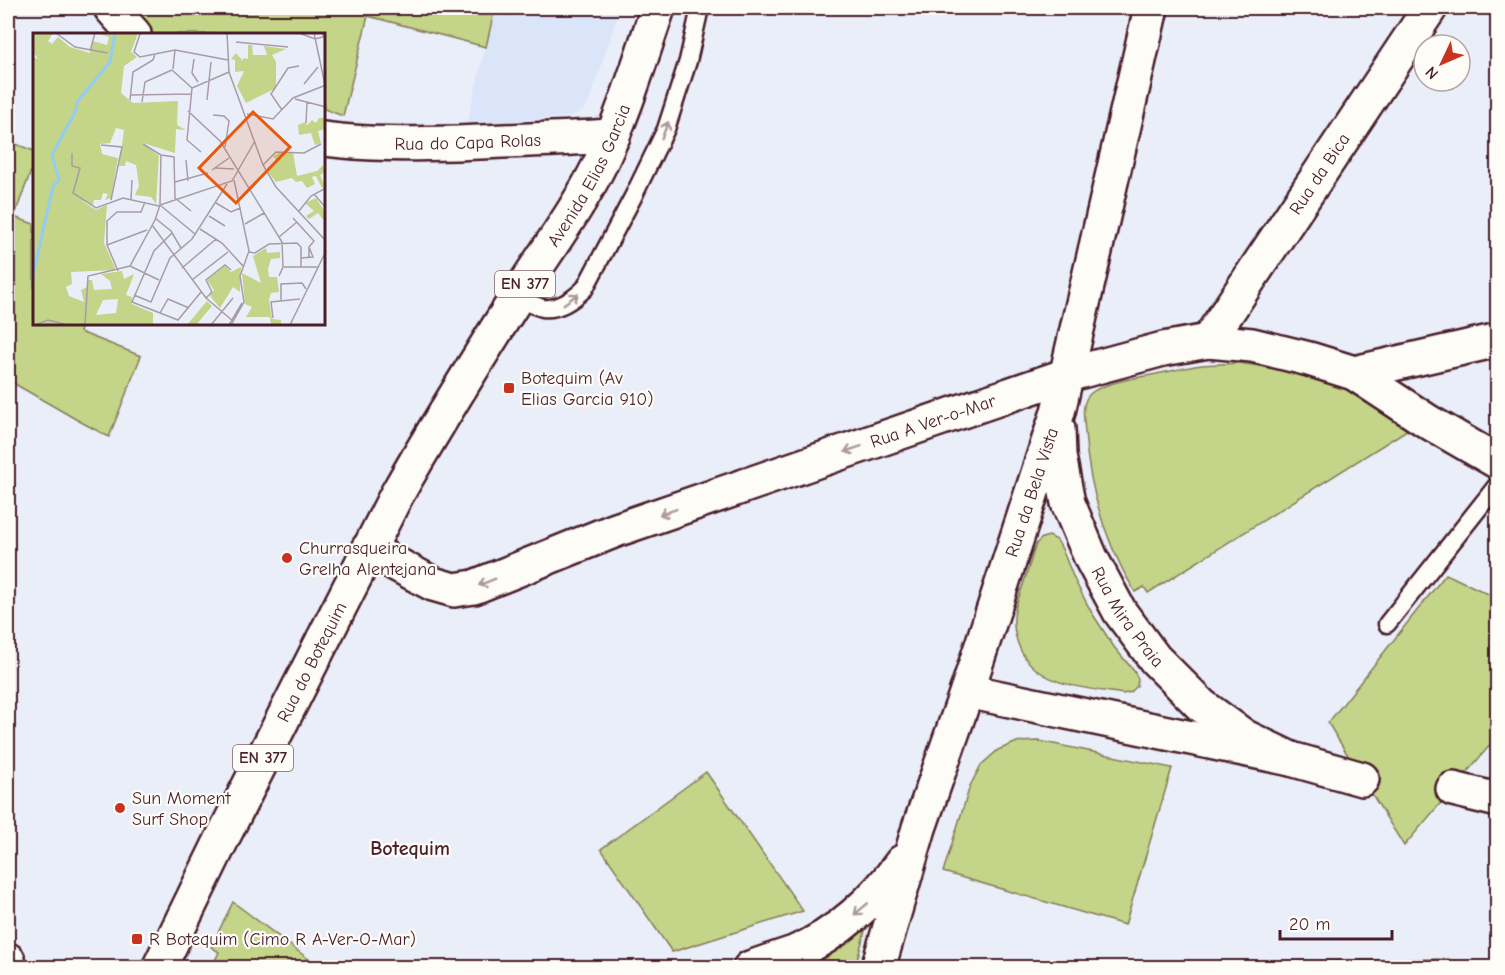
<svg xmlns="http://www.w3.org/2000/svg" width="1505" height="975" font-family="'Comic Neue',sans-serif">
  <style>
    .built { fill: #dbe5fa }
    .green { fill: #c4d488; stroke: #877a5a; stroke-width: 1.5 }
    .lines { fill: none; stroke-linecap: round; stroke-linejoin: round }
    .service-casing { stroke: #4a1f2b; stroke-width: 21 }
    .minor-casing { stroke: #4a1f2b; stroke-width: 38 }
    .primary-casing { stroke: #4a1f2b; stroke-width: 38 }
    .service { stroke: #fdfcf7; stroke-width: 16 }
    .minor { stroke: #fdfcf7; stroke-width: 33 }
    .primary { stroke: #fdfcf7; stroke-width: 33 }
    .oneway { stroke: #ac999b }
    .poi-dot { fill: #c8321e; stroke: #fdfcf7; stroke-width: 2 }
    .labels { text-anchor: middle; dominant-baseline: central; stroke-width: 4.5; stroke-linejoin: round; paint-order: stroke }
    .shield { fill: #fdfcf7; stroke: #806168; stroke-width: 1.5 }
    .shield-label { font-size: 16px; font-weight: bold; fill: #4a1f2b }
    .street-label { font-size: 18px; fill: #4a1f2b; stroke: #fdfcf7 }
    .poi-label { font-size: 18px; fill: #4a1f2b; stroke: #fdfcf7; text-anchor: start }
    .neighbourhood-label { font-size: 20px; font-weight: bold; fill: #4a1f2b; stroke: #fdfcf7 }
    .inset-river { fill: none; stroke: #93cdf3; stroke-width: 3 }
    .inset-road { fill: none; stroke: #a99ba7; stroke-width: 1.5 }
    .view { fill: #e8590c; fill-opacity: 0.15; stroke: #e8590c; stroke-width: 3 }
    .inset-edge { fill: none; stroke: #4a1f2b; stroke-width: 3 }
  </style>
  <rect width="100%" height="100%" fill="#e9eef9"/>
  <filter id="ink" filterUnits="userSpaceOnUse"><feTurbulence type="fractalNoise" baseFrequency=".0167" numOctaves="2"/><feDisplacementMap in="SourceGraphic" scale="12" xChannelSelector="R" yChannelSelector="G"/><feConvolveMatrix kernelMatrix="1 2 1 2 8 2 1 2 1" color-interpolation-filters="sRGB"/></filter>
  <g filter="url(#ink)">
    <path class="built" d="M512,8h108l-31,95 -7,8 -12,6 -103,7 27,-112 16,3z"/>
    <path class="green" d="M137,8h375l-2,7 -16,-3 -8,35 -118,-31 -25,100 -19,-7v-75h-171l-10,-12z
      M8,141l26,10v12l-20,54 20,7v100h48l-2,8 61,24 -32,81 -30,-16 -71,-41z
      M1238,363l49,7 73,24 41,26 6,10 -259,163 -4,-6 -9,5c-30,-50 -46,-102 -50,-160 -1,-13 -5,-30 6,-39 15,-12 52,-16 70,-20 14,-3 27,-6 41,-8 12,-1 24,-1 36,-2z
      M1049,536l8,4 5,9 13,32 17,32 22,34 20,24 4,8 -1,7 -6,6 -8,2c-36,-6 -83,-7 -102,-43 -6,-13 -9,-27 -6,-41 1,-7 5,-15 7,-22 5,-14 9,-29 14,-44l6,-6z
      M1446,574l51,24v139l-93,109 -76,-123z
      M1039,741l133,27 -47,157 -182,-53 27,-86 11,-21 17,-15 19,-8z
      M706,772l97,139 -131,41 -71,-103z
      M233,902l86,65h-107l7,-15 -8,-5z
      M867,924l-12,43 -57,1z
      M1449,959l3,8 -197,1 -1,-6z"/>
    <g class="lines">
      <g class="service-casing">
        <path id="service" d="M516,298c9,3 19,8 27,10 17,2 31,-9 42,-20l48,-91 33,-68 22,-68 12,-53
          M1387,624l111,-140"/>
      </g>
      <g class="minor-casing">
        <g id="minor">
          <path d="M111,8l23,26"/>
          <path id="s1" d="M324,139c44,6 88,5 133,4 52,-2 104,-4 156,-7"/>
          <path id="s2" d="M1208,341l222,-333"/>
          <path d="M1354,373l144,-33"/>
          <path id="s3" d="M1058,429l1,27 9,47 23,55 29,54 35,47 46,46 44,32 46,22"/>
          <path id="s4" d="M368,549l65,35 21,6 20,-3 142,-57 451,-155 96,-26 45,-8 44,4 57,14 45,14 73,48 71,41"/>
          <path d="M967,691l324,68 71,20"/>
          <path d="M1453,789l45,11"/>
          <path d="M8,960l2,8"/>
          <path d="M750,968c14,-5 29,-10 44,-15 43,-18 81,-53 108,-91"/>
          <path id="s5" d="M878,968l41,-140 48,-137 91,-279 93,-404"/>
        </g>
      </g>
      <g class="primary-casing">
        <g id="primary">
          <path id="s6" d="M159,968l65,-133 172,-339c38,-67 79,-133 121,-199 27,-43 59,-85 82,-131 25,-51 41,-106 59,-158"/>
        </g>
      </g>
      <use href="#service" class="service"/>
      <use href="#minor" class="minor"/>
      <use href="#primary" class="primary"/>
    </g>
    <defs><path id="oneway-shaft" d="M-6 0H5M1.5-3L5.5 0L1.5 3" fill="none" stroke-width="1.6" stroke-linecap="round" stroke-linejoin="round" transform="scale(1.5)"/></defs>
    <g class="oneway">
      <use href="#oneway-shaft" transform="translate(665 130) rotate(-68)"/>
      <use href="#oneway-shaft" transform="translate(571 299) rotate(-36)"/>
      <use href="#oneway-shaft" transform="translate(853 449) rotate(161)"/>
      <use href="#oneway-shaft" transform="translate(668 512) rotate(161)"/>
      <use href="#oneway-shaft" transform="translate(487 582) rotate(158)"/>
      <use href="#oneway-shaft" transform="translate(861 909) rotate(140)"/>
    </g>
  </g>
  <g class="poi-dot">
    <rect x="503" y="382" width="12" height="12" rx="3"/>
    <circle cx="287" cy="558" r="6"/>
    <circle cx="120" cy="808" r="6"/>
    <rect x="131" y="933" width="12" height="12" rx="3"/>
  </g>
  <g class="labels">
    <g class="shield">
      <rect x="495" y="271" width="60" height="26" rx="4.5"/>
      <rect x="233" y="745" width="60" height="26" rx="4.5"/>
    </g>
    <g class="shield-label">
      <text x="525" y="284">EN 377</text>
      <text x="263" y="758">EN 377</text>
    </g>
    <g class="street-label">
      <text stroke="none"><textPath href="#s1" startOffset="144">Rua do Capa Rolas</textPath></text>
      <text stroke="none"><textPath href="#s6" startOffset="903">Avenida Elias Garcia</textPath></text>
      <text stroke="none"><textPath href="#s2" startOffset="201">Rua da Bica</textPath></text>
      <text stroke="none"><textPath href="#s4" startOffset="604">Rua A Ver-o-Mar</textPath></text>
      <text stroke="none"><textPath href="#s5" startOffset="500">Rua da Bela Vista</textPath></text>
      <text stroke="none"><textPath href="#s3" startOffset="204">Rua Mira Praia</textPath></text>
      <text stroke="none"><textPath href="#s6" startOffset="342">Rua do Botequim</textPath></text>
    </g>
    <g class="poi-label">
      <text x="521" y="378">Botequim (Av<tspan x="521" dy="21">Elias Garcia 910)</tspan></text>
      <text x="299" y="548">Churrasqueira<tspan x="299" dy="21">Grelha Alentejana</tspan></text>
      <text x="132" y="798">Sun Moment<tspan x="132" dy="21">Surf Shop</tspan></text>
      <text x="149" y="939">R Botequim (Cimo R A-Ver-O-Mar)</text>
    </g>
    <g class="neighbourhood-label">
      <text x="410" y="848">Botequim</text>
    </g>
  </g>
  <g transform="translate(33 33)">
    <rect width="292" height="292" fill="#e9eef9"/>
    <path d="M0,0h20l-5,8 4,3 6,-7 12,10 20,6 3,-12 14,4 2,-8 -12,-4h41l-7,19 6,5 -13,9 -3,27 12,10 45,-2 -1,24 9,5 -10,-1 -1,24 -32,-10 16,13 -3,48 -5,-7 -16,-2 4,-9 -3,-21 -10,-4 -1,5h-6l5,-36 -8,-2 -6,15 -10,1 2,10 16,4 -7,40 -6,2 3,-6 -5,-1 -2,7h-7l-1,5 -12,-5 15,10 11,-5 -3,38 12,27 -45,2 1,12 -6,3 3,9 15,6 -3,-12 6,-3 1,-7h4l2,10 18,-1 -2,-8 -9,-7 21,-3 2,8 10,-5 -8,21 6,2v7l21,9v12h-120v-268l6,2 -6,-6zM85,266l-2,14 -20,2 7,-15zM215,12h4l1,10h14l-3,-9 22,3 -14,6 4,7v26l-30,15 -9,-17 7,-15 -9,1v-12l-4,-1 5,-6 7,8v-3l5,1zM286,85h6v11l-7,2 3,12 -6,2 -4,-12 -12,2 -1,-10 7,-3 2,3 5,-5 4,3zM248,119h12l4,24 20,-5 6,-6 2,7 -5,3 5,11 -3,2 -6,-12 -4,1 3,7 -8,4 -5,-7 -6,1 -4,-4 -16,4 -8,-10 8,-12 -3,-4zM283,165l9,14v10l-7,-9 -9,6 -3,-3 8,-5 -9,-8zM233,215l1,5 13,-1v6l-9,1 -3,10 1,8h8l2,15 -8,1 -2,7 3,19 9,1v5h-10l-1,-8h-24l6,-10 -7,-3 -3,-31 19,10 -8,-27zM192,233l6,6 10,-5 -1,25 -7,-5 -13,21 -10,-12 4,-6 -7,-10zM174,268l5,5 -16,19h-9z" fill="#c4d488" fill-rule="evenodd"/>
    <path class="inset-river" d="M0,242l20,-89 6,-6 -7,-25 24,-45 1,-8 33,-40 5,-29"/>
    <path class="inset-road" d="M23,0l19,14 33,6M194,0l2,39 34,93 13,22 50,54M266,0l16,6 8,-2v-4M281,0l11,52M107,1l-6,18 6,5 35,-7 53,10M203,9l52,5M57,18l5,-18M161,26l-2,14 6,9M140,36l2,-19M139,37l20,18M271,51l14,-17M97,62l61,-1M262,66l31,8M97,67l3,-28 20,-12 2,-6M174,67l4,-38M109,69l3,-20 27,-12M249,77l-11,-16 17,-26 11,-2M155,78l32,30 62,101 1,25 -4,9M214,81l26,5 20,-21 33,-13M180,82l11,1 5,5 -4,26M273,90l1,-21M110,111l18,11M68,112l21,2 -11,53M168,119l-14,-12 5,-52 37,-16M39,120v13l8,2 -7,25 23,15 27,-10 36,8M128,122l13,2 1,41 16,13M153,127l2,21M230,132l13,-13 28,1 17,-9M182,135l19,1M179,137l17,-12M142,149l33,-9M281,161l12,14M98,166l1,-19M183,170l15,9 9,-4M127,172l72,-24 23,-40M127,172l35,29M266,178l12,-15 15,-8M176,183l16,10M122,185l16,13 10,17M260,185l21,23 -5,6v11M212,191l19,-11M119,192l54,73 27,23M167,196l22,14 21,23M139,200l-18,18 -22,51 46,18 23,-28M246,204l18,-15M74,212l40,-15M216,219l6,1 14,-9 28,-1 4,4v20M268,225l12,-1 -4,-10M97,233l29,14M251,234h34M149,235l34,-29M85,238l-11,-26v-24l10,-9h24l4,-10M159,247l36,-28M101,262l17,7 19,-44 22,-19 35,-55M173,265l6,-6 -6,-12 19,-15 6,5M248,267v-16l21,-1 4,6M127,280l8,-14 21,9M240,285l-2,-16 29,-3M2,292l13,-5 20,5M52,292l3,-49 42,-10 25,-46 5,-15 1,-50M178,292l22,-27M196,292l13,-22M198,292l13,-23 -4,-26 9,-25 -15,-71M257,292l36,-74"/>
    <path class="view" d="M220,79l37,35 -54,56 -37,-35z"/>
    <rect width="292" height="292" class="inset-edge"/>
  </g>
  <rect width="1505" height="975" fill="none" stroke="#fdfcf7" stroke-width="30"/>
  <rect x="15" y="15" width="1475" height="945" fill="none" stroke="#4a1f2b" stroke-width="2" filter="url(#ink)"/>
  <g transform="translate(1442 63) rotate(226)"><circle r="28" fill="#fdfcf7" stroke="#b5a4a5" stroke-width="1.5"/>
  <path d="M0-4.5L10 22L0 15L-10 22Z" fill="#c8321e"/>
  <text y="-9" font-size="16" font-weight="bold" text-anchor="middle" fill="#4a1f2b">N</text>
  </g>
  <path d="M1280 930v9h112v-9" fill="none" stroke="#4a1f2b" stroke-width="3"/>
  <text x="1289" y="930" font-size="18" fill="#4a1f2b" stroke="#fdfcf7" stroke-width="4.5" paint-order="stroke">20 m</text>
</svg>
